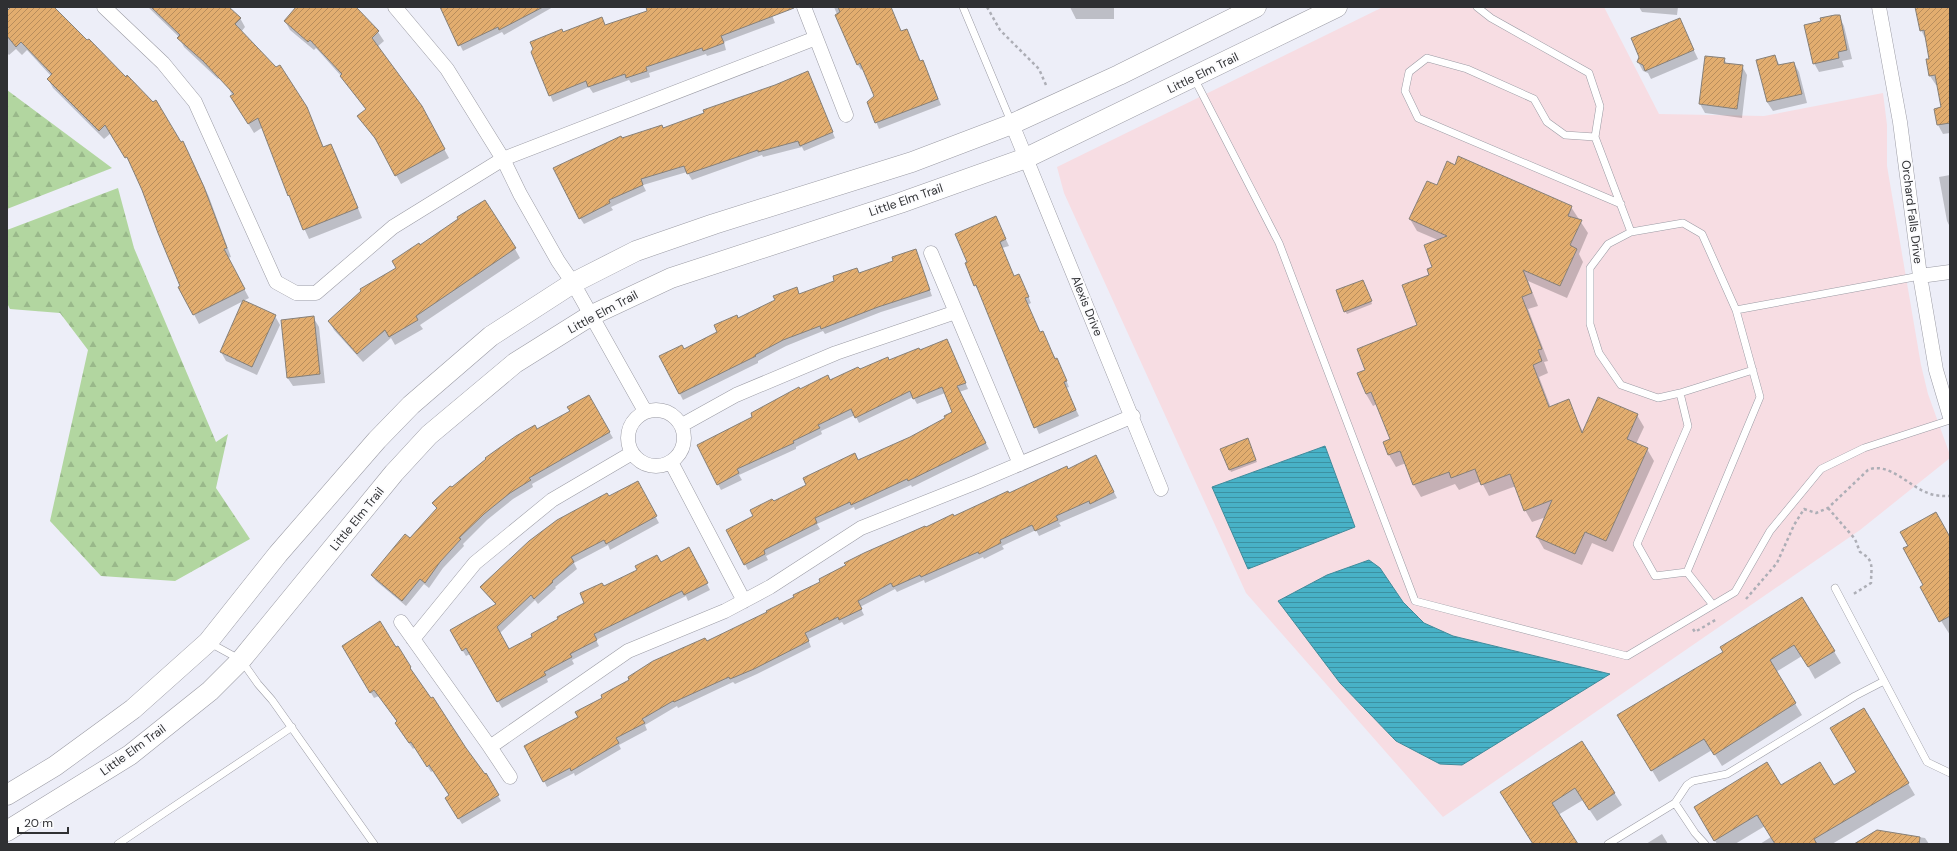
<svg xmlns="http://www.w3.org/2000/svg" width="1957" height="851" font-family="'DM Sans',sans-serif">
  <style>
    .education { fill: #f7dde3 }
    .forest { fill: url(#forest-firs) }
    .water { fill: url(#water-rules); stroke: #408b9b }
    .shadow { fill: #0003 }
    .building { fill: url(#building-hatch); stroke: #868079 }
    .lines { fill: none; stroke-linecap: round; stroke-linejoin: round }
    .lane-casing { stroke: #9b9ba4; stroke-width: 8 }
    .street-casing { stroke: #9b9ba4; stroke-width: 15 }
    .secondary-casing { stroke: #9b9ba4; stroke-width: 21 }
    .path { stroke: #adaeb6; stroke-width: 2.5; stroke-dasharray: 3 3; stroke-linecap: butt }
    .lane { stroke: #fff; stroke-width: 7 }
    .street { stroke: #fff; stroke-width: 14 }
    .secondary { stroke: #fff; stroke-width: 20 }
    .labels { text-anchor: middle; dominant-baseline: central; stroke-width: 4; stroke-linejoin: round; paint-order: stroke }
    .street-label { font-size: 12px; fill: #2f3033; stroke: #fcfcfe }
  </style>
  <defs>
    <pattern id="forest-firs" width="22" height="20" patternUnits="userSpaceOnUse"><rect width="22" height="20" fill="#b2d6a0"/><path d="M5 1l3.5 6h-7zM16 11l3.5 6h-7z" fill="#99b88a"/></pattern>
    <pattern id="water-rules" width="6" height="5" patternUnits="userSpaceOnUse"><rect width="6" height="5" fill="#48b2c7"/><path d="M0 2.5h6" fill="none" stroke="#3c91a2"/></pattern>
    <pattern id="building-hatch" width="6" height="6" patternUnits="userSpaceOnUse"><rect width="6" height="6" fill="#e2ad6f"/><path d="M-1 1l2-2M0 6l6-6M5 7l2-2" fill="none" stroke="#b88d5c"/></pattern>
  </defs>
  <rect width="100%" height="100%" fill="#edeef8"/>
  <path class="education" d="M1383,7h221l55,107 105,2 119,-23 4,32v41l34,199 7,29 22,61v3l-90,72 -417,287 -197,-224 -182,-400 -7,-26z"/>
  <path class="forest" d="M7,90l105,78 -105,41z
    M118,188l16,60 82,194 12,-8 -12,54 34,51 -75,42 -74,-5 -51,-55 38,-171 -28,-37 -50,-4 -3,-6v-73z"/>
  <path class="water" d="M1325,446l30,81 -107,42 -36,-82z
    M1369,560l11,8 23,34 21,21 29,13 157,38 -148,91 -22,-1 -44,-23 -56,-58 -62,-82 49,-26z"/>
  <path class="shadow" d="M7,7h47l127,136 7,8 21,46 22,60 -3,1 21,40 -50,26 -19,-37 1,-1 -49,-120 -21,-33 -7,6 -51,-51 -5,-9 3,-3 -24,-26 -5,5 -6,-6 -7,6 -2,-2z
    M148,7h80l12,11 5,9 -4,5 7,10 -30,37 -34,-32 -5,-10z
    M298,7h57l23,25 6,9 -7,6 49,69 23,42 -48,26 -21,-38 -22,-30 8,-6 -24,-33 -26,-29 -2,2 -24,-20 -5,-9z
    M441,7h112l-49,28 -2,-3 -39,19z
    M647,7h122l6,16 -51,19 2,8 -19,6 -1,-2 -57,19 1,4 -19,6 -2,-3 -36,13 -4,-6 -36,15 -21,-50 31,-19 39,-14 3,7 43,-14z
    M834,7h56l11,25 6,-2 3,6 11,26 5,5 15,38 -62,24 -11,-27 7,-5 -12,-29 -2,2 -3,-5z
    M1070,7h44v12h-38z
    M1639,7h39l-1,8 -35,-3z
    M1916,7h34v126l-7,1 -5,-9 -3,-16 7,-1 -4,-23h-2l-6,-9v-16l-4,-20 -5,-10z
    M1839,16l5,10 8,33 -10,2 2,6 -25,5 -5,-9z
    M1679,19l19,40 -47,20 -3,-6 -5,-2 -5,-9z
    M1775,56l5,10 14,-3 5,9 8,31 -34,8 -6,-9 -10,-41z
    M1724,59l3,5 15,2 5,9 -5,43 -37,-5 -5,-9z
    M811,79l24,59 -31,13 -2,-4 -39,10 -1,-2 -70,25 -5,-8 -44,13 3,6 -35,16 2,3 -29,14 -4,-6 42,-79 41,-10z
    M227,85l79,22 18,41 7,-3 5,9 26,64 -53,21 -20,-44 -26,-68 -9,6 -17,-28z
    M1456,166l115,41 17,26 -9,21 4,8 -16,36 -39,-17 10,25 -10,3 20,52 -4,1 4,11 -9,4 12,31 17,-7 15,31 54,-17 7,12 -8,17 11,5 7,12 -41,91 -21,-9 -10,22 -38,-16 -7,-12 9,-20 -14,5 -7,-12 -9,-24 -27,10 -8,-15 -22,9 -4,-6 -34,13 -7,-12 -8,-22 -10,4 -7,-12 2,-15 -14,-36 -4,2 -7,-12v-24l52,-44 15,-58 5,-28 -21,-9 -7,-12z
    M1950,175v52l-3,-6 -8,-44z
    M996,218l13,28 -7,2 12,29 8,4 9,22 -4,2 13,28 20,32 9,22 -3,1 13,28 -40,18 -60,-143 -4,-6z
    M459,219l56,30 5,9 -100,67 3,4 -28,16 -4,-7 -28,24 -29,-32 -5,-9 68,-52 23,-23z
    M916,251l16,45 -51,16 -56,22 -2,-3 -37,15 -28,15v2l-75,37 -23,-44 24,-6 113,-61 3,6 95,-33z
    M1364,284l8,20 -25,10 -2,-3z
    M275,316l5,9 -23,50 -31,-14 -5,-9z
    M313,317l6,10 6,56 -32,3 -6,-9z
    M947,340l21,49 -9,3 30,57 -77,38 -1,-2 -56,25 -1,-3 -37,17 3,5 -54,27 2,4 -20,10 -3,-6 10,-48 18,-14 85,-41 52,-23 36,-19 8,-6 -9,-20 -28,11 -4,-7 -54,26 -4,-8 -34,16 1,3 -26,13v2l-57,26 3,5 -21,10 -3,-6 36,-67 46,-27 120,-39z
    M588,396l25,42 -81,46 1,3 -20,12 -26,21 -24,24 1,2 -21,22 -14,20 -5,-4 -18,22 -30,-25 -4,-5 38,-37 27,-29 -4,-7 19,-15 85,-57 34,-20z
    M1249,442l8,20 -26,10 -1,-2z
    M1099,463l18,35 -58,25 2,3 -22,10 -3,-6 -34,16 2,3 -20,10 -1,-2 -58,26 -1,-3 -27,12 -2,-3 -35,18 4,8 -20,10 -2,-3 -34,17 3,8 -54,27 -22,10 -2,-2 -55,26 -1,-2 -32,19 2,5 -28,15 2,4 -46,27 -1,-3 -27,14 -3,-6 35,-64 127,-75 62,-29 157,-85 143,-58z
    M637,482l22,41 -49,27 -2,-5 -34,18 3,6 -22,18 1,1 -18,16 -3,-4 -36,34 10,16 24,-13 52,-34 19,-16 57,-24 31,-9 18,36 -22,11 -2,-5 -90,44 3,6 -27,14 2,4 -27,15 1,3 -46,26 -32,-54 -4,2 -15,-25 45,-26 -15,-17 128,-91z
    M1935,513l15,24v98l-24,-38 -1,-12 -15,-39z
    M1802,598l39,65 -26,16 -13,-23 -26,16 26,43 -80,51 -10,-16 -53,32 -40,-67 105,-63z
    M343,646l53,2 88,127h2l15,26 -39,23 -16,-26 4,-2 -17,-25 -2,1 -16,-25 -2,2 -14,-20 -2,-7 -18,-26 -5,2z
    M1864,710l51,85 -83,49h-72l11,-7 -6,-11 -30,18h-18l-15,-25 79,-33 53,1 24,-15z
    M1582,742l40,63 -25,16 -14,-21 -25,15 19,29h-43l-25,-40z
    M1877,831l48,7 4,6h-73z
    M1662,834l6,10h-22z"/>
  <path class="building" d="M11,7h43l33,33 2,-1 37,38 1,-2 26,27 3,-2 25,42 2,-1 21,46 23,61 -3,1 21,40 -52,26 -15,-28 2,-1 -22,-53 -16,-43 -15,-33 -2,1 -20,-33 -6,6 -52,-52 5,-5 -31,-32 -5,5 -9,-11v-25z
    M151,7h78l12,11 -6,6 41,43 4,-2 27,42 16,40 8,-3 27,64 -55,22 -14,-35 -1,1 -30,-78 -10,6 -18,-28 4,-2 -31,-33 -26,-23 3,-3z
    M296,7h60l23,24 -7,7 50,68 23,43 -50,27 -20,-38 -18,-22 9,-7 -26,-33 2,-2 -32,-34 -2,2 -24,-21z
    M440,7h103l-44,23 -1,-3 -40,19z
    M646,7h148v1l-73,28 3,7 -21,8 -1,-3 -56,19 1,4 -21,7 -1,-4 -37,13 -2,-6 -37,15 -18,-44 2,-3 -3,-7 32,-13 1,3 39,-15 3,8 42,-14z
    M838,7h53l10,24 6,-2 13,32 3,-1 15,39 -63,24 -8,-21 7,-6 -14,-33 -3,2 -22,-50 5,-3z
    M1915,7h35v116l-13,2 -3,-16 7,-2 -6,-32 -6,1 -3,-17h3l-5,-29 -4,1z
    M1835,15h5l7,35 -9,2 1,6 -26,6 -9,-39 17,-4 -1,-3z
    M1680,18l14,32 -49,21 -2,-6 -6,-3 2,-5 -8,-19z
    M1775,55l3,10 16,-3 8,32 -35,8 -11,-42z
    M1705,56l20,2 -1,5 19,2 -6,44 -38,-5z
    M808,71l25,61 -33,14 -2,-5 -40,11v-2l-71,24 -3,-8 -43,13 2,6 -34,15 1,3 -31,16 -26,-51 68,-32 1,2 40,-13 1,3 41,-15 -1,-3 72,-25z
    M1458,156l114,50 -4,10 14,4 -12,25 7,4 -17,37 -37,-16 9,23 -10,4 20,52 -4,1 4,11 -9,4 16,42 20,-8 13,34 16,-36 40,17 -11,25 21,9 -42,93 -21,-9 -10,22 -39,-17 16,-37 -28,11 -14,-37 -29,11 -6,-16 -24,9 -2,-6 -36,13 -13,-34 -12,4 -5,-13 7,-3 -19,-47 -5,2 -9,-21 8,-3 -8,-21 60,-24 -15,-40 27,-10 -2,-6 5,-2 -8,-22 23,-9 -38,-17 18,-38 10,4 10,-24 8,4z
    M485,200l31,48 -100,68 2,4 -29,17 -4,-7 -28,24 -29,-33 33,-30 -1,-2 36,-21 -4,-7 27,-18 1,2 38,-26 -1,-2z
    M996,216l10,23 -6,3 14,34 5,-2 10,23 -4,1 15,34 3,-1 12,28 2,-1 10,23 -3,1 12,28 -42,18 -58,-143 -2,1 -9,-23 2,-1 -12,-28z
    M916,249l14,41 -52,17 -57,22 -1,-3 -37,14 -28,15 1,1 -77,38 -20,-38 23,-11 2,4 33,-17 -3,-7 23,-10 1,3 37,-18 -2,-4 24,-9 2,7 35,-13 -1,-5 24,-8 2,5 34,-12 -1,-4z
    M1363,280l9,21 -28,11 -8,-22z
    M243,300l33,15 -24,52 -32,-15z
    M314,316l6,58 -33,4 -6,-58z
    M947,339l19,44 -9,3 29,57 -78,38 -1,-2 -56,26 -1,-3 -35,16 2,5 -53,27 1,4 -21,11 -18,-35 27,-14 -3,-6 22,-11 2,2 32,-16 -3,-7 52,-25 3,7 52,-23 35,-19 -1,-2 8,-4 -10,-25 -29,12 -3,-8 -55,27 -4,-9 -33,16 2,3 -27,13 1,2 -57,26 2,4 -22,12 -20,-40 55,-28 -1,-4 48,-26 1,2 28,-14 2,5 28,-13 2,2 28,-12 1,3 30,-12 1,2z
    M589,395l21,37 -81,46 2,2 -21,13 -26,21 -25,24 2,1 -21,23 -15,21 -5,-4 -18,22 -31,-26 34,-41 5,4 27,-30 -5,-5 18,-17 2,1 34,-28 -1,-1 31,-22 19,-11 2,4 33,-18 -3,-4z
    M1248,438l8,22 -27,10 -9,-21z
    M1096,455l18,37 -24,12 -1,-3 -33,15 2,4 -23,11 -3,-6 -32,15 1,3 -22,11 -1,-2 -57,25 -1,-2 -27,12 -2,-4 -33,18 4,8 -23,11 -1,-3 -33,16 4,8 -55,28 -24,10 -1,-2 -55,25 -1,-1 -31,18 3,4 -29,15 3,5 -48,28 -1,-3 -27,14 -19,-36 54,-29 -3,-5 27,-14 -1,-3 28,-15 -1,-3 25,-16 52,-23 2,3 60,-29 -1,-1 28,-14 -1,-2 27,-13 -1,-3 27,-14 -2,-2 20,-10 61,-27 1,1 27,-13 1,2 54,-25 1,2 58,-27 1,3z
    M638,481l19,35 -51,28 -2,-4 -33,17 3,5 -22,19 1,1 -19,17 -3,-4 -34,32 12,22 23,-12 -1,-3 27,-15 -1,-2 27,-14 -4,-10 22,-10 2,3 33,-16 -2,-4 22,-11 4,7 28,-15 19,36 -24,12 -2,-4 -88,43 3,6 -27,14 2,3 -28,15 2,3 -49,27 -31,-54 -4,3 -12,-21 46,-26 -16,-17 49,-46 28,-21 50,-27 2,3z
    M1936,512l14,25v79l-11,6 -19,-35 3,-2 -20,-37 5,-2 -8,-14z
    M1802,597l33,54 -27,16 -14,-22 -24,15 26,43 -82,52 -10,-16 -53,32 -34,-56 106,-63 -3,-5z
    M380,621l16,26 2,-1 13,21 -1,1 21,30 2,-1 33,51 19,26 1,-1 13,22 -41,24 -13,-21 4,-3 -20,-30 -2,2 -16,-25 -2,1 -14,-20 2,-2 -23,-31 -4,3 -28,-47z
    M1864,708l45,75 -95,56 3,5h-42l-18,-29 -43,26 -20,-34 73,-45 14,23 39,-23 14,23 22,-13 -26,-44z
    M1582,741l33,52 -26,17 -14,-22 -23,15 26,41h-45l-33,-52z
    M1877,830l43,7 -1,7h-65z"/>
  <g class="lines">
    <g class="lane-casing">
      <path id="lane" d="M963,7l49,117
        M1477,7l14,11 98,55 11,33 -5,31 36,95
        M1194,78l85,165 136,358 212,55 108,-64 35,-61 51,-62 43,-21 86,-28
        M1595,137l-30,-2 -18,-13 -13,-23 -67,-30 -40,-11 -18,14 -4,19 13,27 203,86
        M1736,310l184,-34
        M1680,393l8,33 -51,118 18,32 32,-4 73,-175 -24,-87 -34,-76 -19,-11 -52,9 -23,12 -18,24v56l9,29 22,32 37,13 22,-5 73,-23
        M1687,572l26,33
        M1835,588l92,174 23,11
        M210,643l31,17 17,24 14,16 102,144
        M1675,803l20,30 10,11
        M118,844l174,-117
        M1608,844l67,-41 12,-18 6,-4 34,-7 128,-78 29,-15"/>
    </g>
    <g class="street-casing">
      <path id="street" d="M104,7l59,56 32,39 81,180 20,11h20l77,-66 110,-68 313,-121
        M395,7l52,62 56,90 17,35 38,67 15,22 72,128
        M804,7l42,108
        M1879,7l21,115 20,154 16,94 14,47
        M1012,124l149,365
        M931,253l89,211
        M1920,276l30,-4
        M628 438a28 28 0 1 1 56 0a28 28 0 1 1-56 0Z
        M682,425l54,-30 100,-42 120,-41
        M671,462l73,139
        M401,622l89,125
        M413,639l62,-76 77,-63 80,-47
        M510,777l-20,-30 138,-96 97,-40 45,-24 91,-59 116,-46 156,-66"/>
    </g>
    <g class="secondary-casing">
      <path id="secondary" d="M7,795l48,-29 78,-57 75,-67 70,-88 99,-114 34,-35 80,-69 82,-53 63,-32 78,-27 198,-62 100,-38 107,-49 137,-68
        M7,831l123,-76 80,-64 31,-31 153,-187 35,-38 86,-72 75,-47 81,-38 229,-75 126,-45 311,-151"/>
    </g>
    <path class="path" d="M987,7l13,23 39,39 7,16
      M1828,508l27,31 5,13c15,8 11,16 11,31l-19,12
      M1746,599l31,-36 17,-38 10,-16 12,4 12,-5 40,-38c20,-9 42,17 60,23 7,3 14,3 22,3
      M1693,629l2,3 22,-13"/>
    <use href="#lane" class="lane"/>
    <use href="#street" class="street"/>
    <use href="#secondary" class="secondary"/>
  </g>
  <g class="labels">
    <g class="street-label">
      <text transform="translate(1203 73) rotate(-26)">Little Elm Trail</text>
      <text transform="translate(906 200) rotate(-19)">Little Elm Trail</text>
      <text transform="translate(1912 212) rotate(83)">Orchard Falls Drive</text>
      <text transform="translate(1087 306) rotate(68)">Alexis Drive</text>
      <text transform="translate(603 312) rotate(-28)">Little Elm Trail</text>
      <text transform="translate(357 519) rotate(-51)">Little Elm Trail</text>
      <text transform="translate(133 750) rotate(-36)">Little Elm Trail</text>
    </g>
  </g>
  <rect width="1957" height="851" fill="none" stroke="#2f3033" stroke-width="16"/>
  <path d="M18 827v6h50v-6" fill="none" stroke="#2f3033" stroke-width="2"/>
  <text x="24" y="827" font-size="12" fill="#2f3033" stroke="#fcfcfe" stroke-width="3" paint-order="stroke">20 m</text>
</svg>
